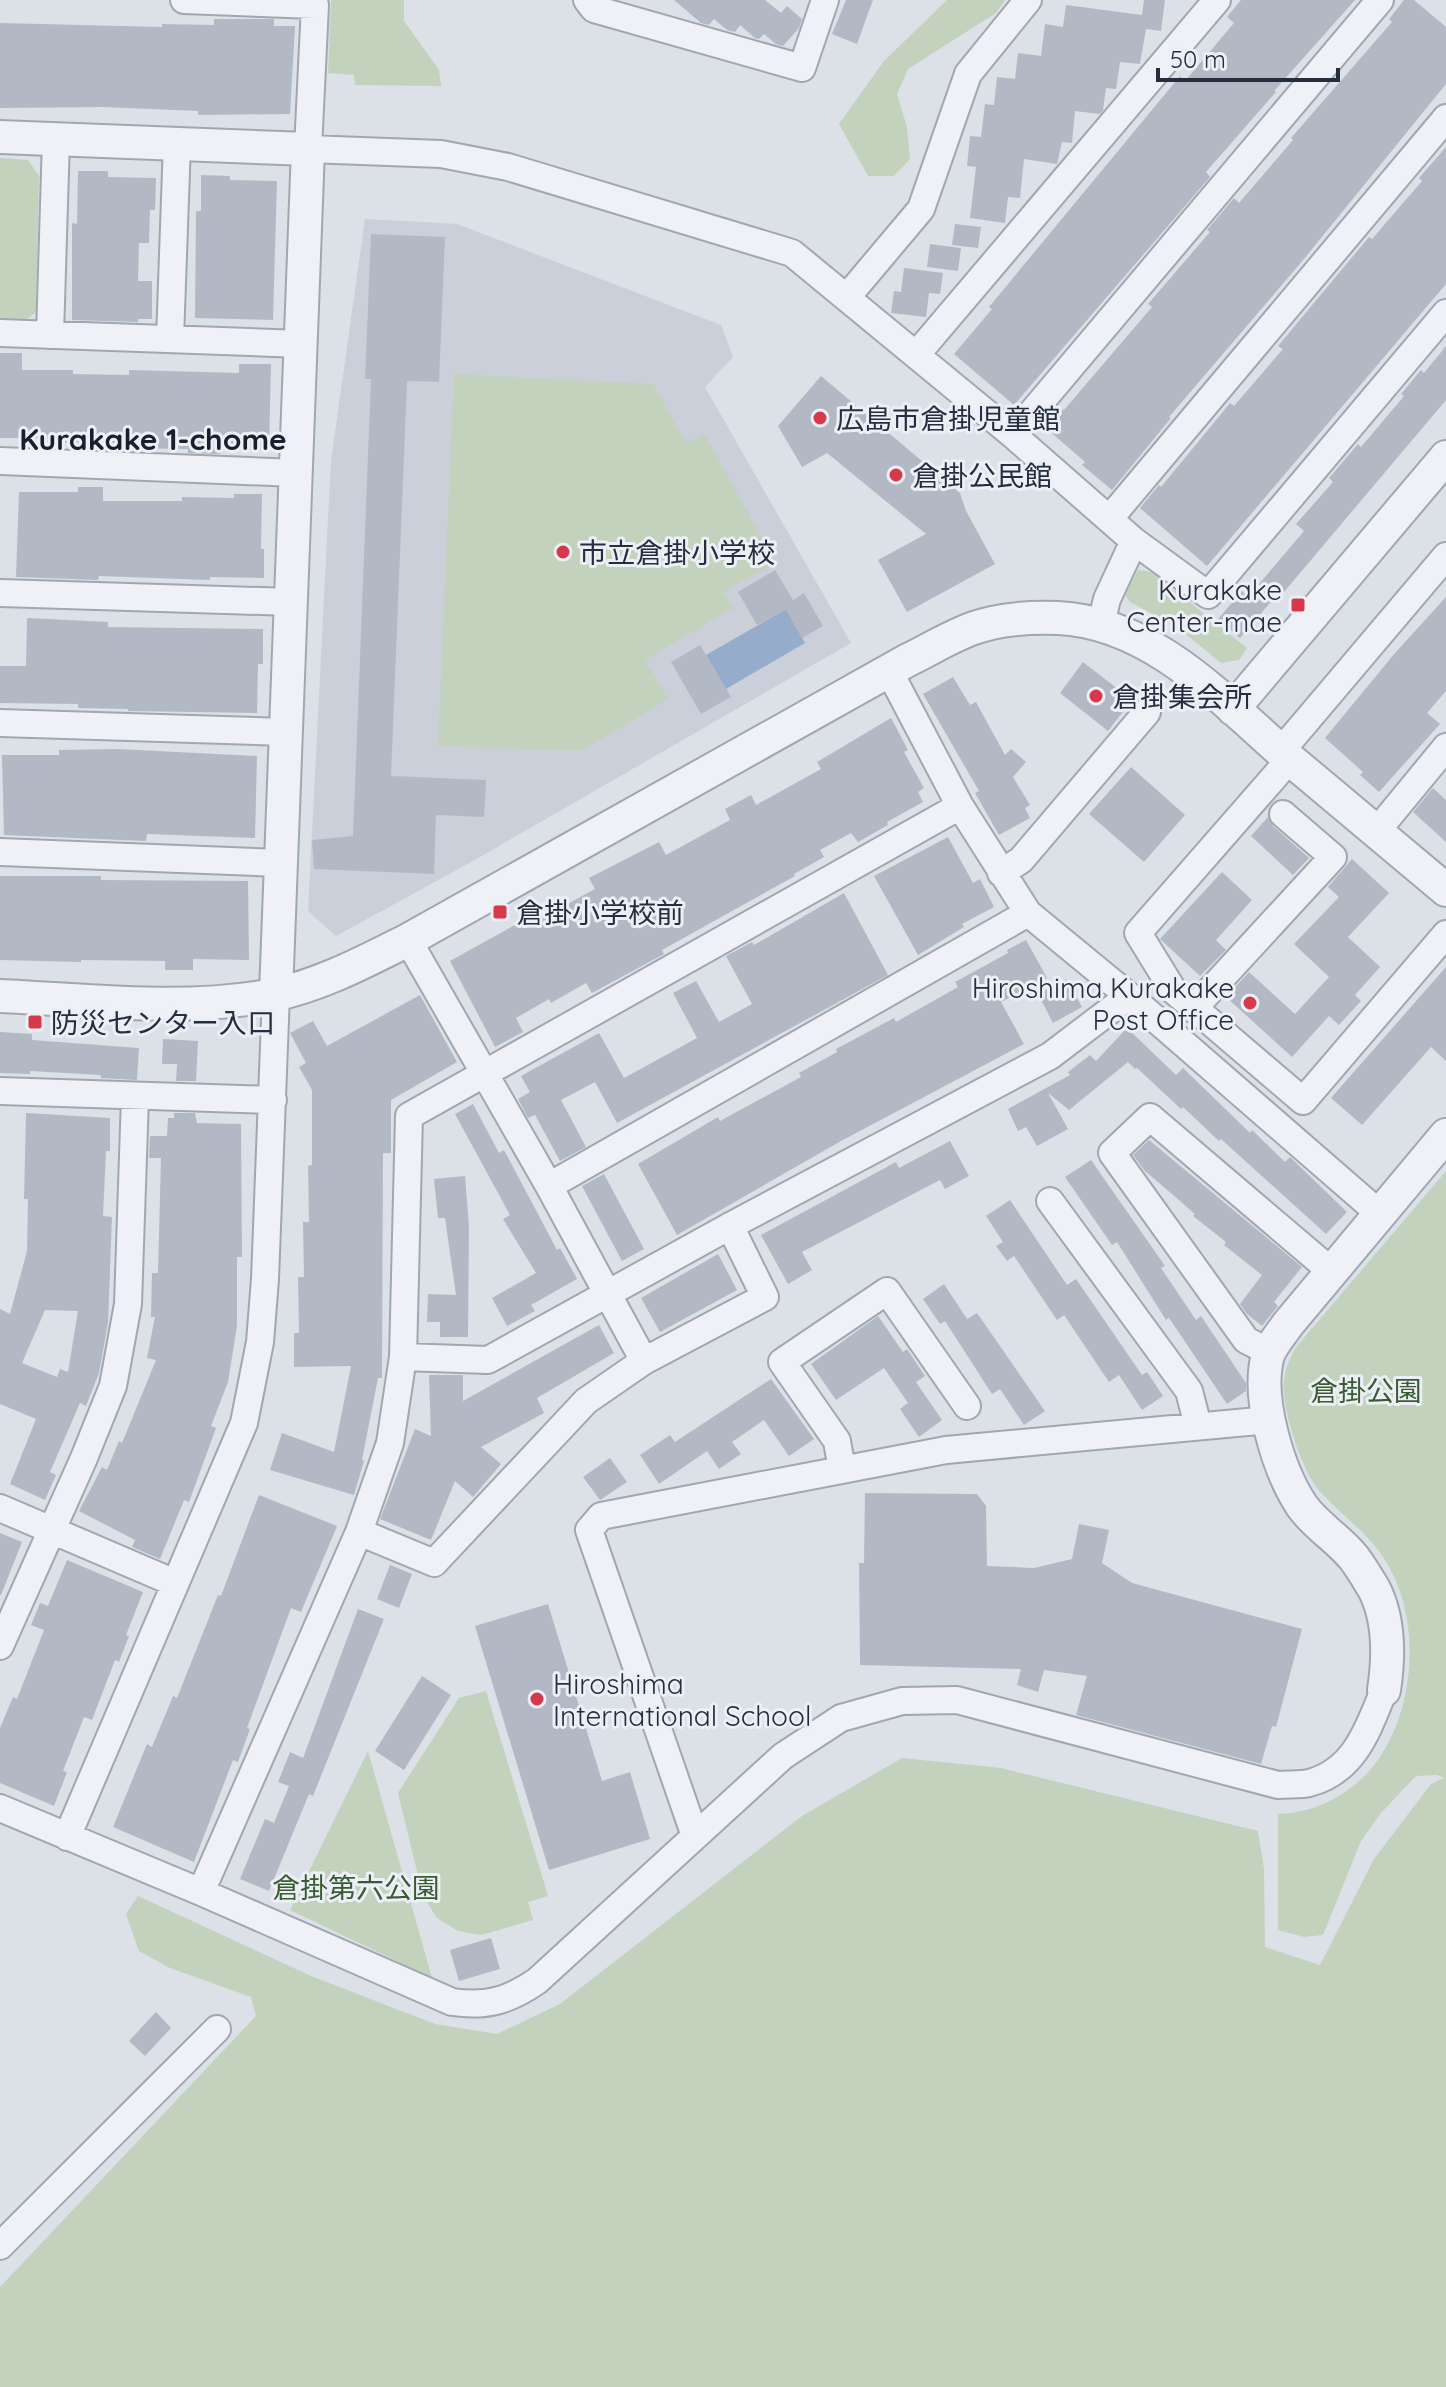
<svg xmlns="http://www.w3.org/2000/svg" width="1446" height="2387" font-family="Quicksand,'Noto Sans JP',sans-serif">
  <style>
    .built { fill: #cacfda }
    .green { fill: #c2d2bd }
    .water { fill: #95adca }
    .building { fill: #b3b9c4; fill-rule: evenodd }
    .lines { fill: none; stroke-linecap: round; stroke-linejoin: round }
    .minor-casing { stroke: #a1a7b1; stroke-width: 30 }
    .tertiary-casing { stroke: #a1a7b1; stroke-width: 36 }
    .minor { stroke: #eff1f6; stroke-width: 26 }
    .tertiary { stroke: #eff1f6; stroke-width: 32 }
    .poi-dot { fill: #d5394b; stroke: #eceff5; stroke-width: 3 }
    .labels { text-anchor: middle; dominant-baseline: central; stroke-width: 6; stroke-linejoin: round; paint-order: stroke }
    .poi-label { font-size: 28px; fill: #252e3f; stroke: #eceff5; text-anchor: start }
    .park-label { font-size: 28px; fill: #385b32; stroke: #eceff5 }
    .neighbourhood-label { font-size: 30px; font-weight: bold; fill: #181f2f; stroke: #eceff5 }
  </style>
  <rect width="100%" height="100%" fill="#dce0e7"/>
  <path class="built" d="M365,219l92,5 264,101 12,32 -28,30 146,256 -378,218 -137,75 -28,-25 23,-450z"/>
  <path class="green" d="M331,0h73v21l35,49 2,16 -86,-1 -1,-10 -26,-2z
    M947,0h58l-9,13 -88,56 -11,25 10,33 3,32 -16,17h-26l-29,-52 45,-63z
    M0,158l28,2 11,16 -3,136 -15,12 -21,-2z
    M454,374l199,10 33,59 18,-10 72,130 -53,29 10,16 -88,52 23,39 -87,52 -143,-5z
    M1138,570l14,2 95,76 -8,12 -18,3 -44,-36 -47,-25 -5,-7z
    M1446,1171v1216h-1446v-100l256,-271 -5,-19 -81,-29 -31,-17 -13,-37 12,-18 173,80 124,48 62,10 63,-30 242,-188 100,-58 99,10 257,63 6,38 1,78 55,18 54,-106 57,-75 13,-6 -7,-3 -21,1 -35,37 -20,28 -38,94 -19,2 -26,-7v-116c41,-1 79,-23 102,-57 36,-54 41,-141 5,-197 -17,-28 -46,-46 -67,-71 -17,-21 -37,-82 -34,-109 2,-14 6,-23 13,-34z
    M486,1691l62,205 -20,6 5,18 -52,15 -23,-4 -21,-13 -14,-22 -25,-103 61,-95z
    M368,1751l64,227 -142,-68z"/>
  <path class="water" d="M786,609l19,34 -79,46 -20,-34z"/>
  <path class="building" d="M674,0h91l16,13 6,-7 15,13 -3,9 -16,18 -7,-2 -12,-10 -5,5 -4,-1 -15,-13 -5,7 -8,-2 -13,-11 -5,6 -8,-2z
    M846,0h27l-16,44 -25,-10z
    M1144,0h21l-4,31 -15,-2 -6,35 -20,-2 -4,27 -10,-1 -3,22 -3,4 -25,-3 -3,32 -10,-1 -5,22 -33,-5 -4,39 -12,-1 -3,26 -35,-5 6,-51 -9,-1 3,-30 11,1 4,-33 9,1 3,-28 18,2 3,-26 23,3 4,-32 18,3 3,-22 76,10z
    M1241,0h114l-81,91 2,1 -70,80 4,5 -196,228 -60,-51 38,-45 -3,-2 191,-231 5,5 49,-58 -7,-6z
    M1404,0h10l32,27v57l-142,175 -135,158 2,1 -59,72 -30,-25 3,-3 -39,-34 17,-19 1,1 88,-103 -4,-3 62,-72 -3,-2 27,-32 5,5 54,-63 -2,-2 101,-116 -3,-3z
    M214,19h60v7h21l-5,88 -92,1v-4l-94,-4 -104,1v-85l162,4v-3l52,1z
    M1446,147v137l-239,282 -67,-58 19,-23 2,2 69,-84 4,3 49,-57 -5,-3 91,-109 3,2 50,-58 -3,-3z
    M78,171h30v6l48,1 -1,32h-5l-1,33h-10l-1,38h14v38h-14v3l-66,-2v-97l5,1z
    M201,175l29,1v4l47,1 -4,139 -78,-2 1,-107h5z
    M955,224l26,3 -3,21 -26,-3z
    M371,234l74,3 -6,145 -32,-1 -16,395 95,4 -2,37 -48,-2 -2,59 -120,-5 -2,-29 41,-4 18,-457h-6z
    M930,244l31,4 -3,23 -31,-4z
    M904,268l39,5 -3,21 -11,-1 -3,24 -35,-4 3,-22 7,1z
    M1446,346v54l-162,192 -3,-2 -41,48 -22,-19 24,-28 6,6 56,-66 -8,-7 37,-42 -4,-4 29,-34 3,3 43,-51 -3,-2 20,-24 3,3z
    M0,353h22v17h51v4l56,1v-5l110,3v-9h32l-2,86 -49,-1v5l-32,-1v-4l-61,-1v-5l-89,-1v-4h-38z
    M821,376l139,117 6,18 29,53 -88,48 -29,-52 48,-26 -99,-81 -25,14 -24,-41z
    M78,487h25v14h79v-4l52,1v-4h28l-1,55h3v29l-54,-1v3l-111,-4 -1,4 -82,-3 3,-85h59z
    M775,570l18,30 11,-7 19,33 -21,12 -16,-29 -29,16 -19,-33z
    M1446,597v94l-19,22 13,11 -61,68 -19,-17 3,-3 -38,-34 70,-85z
    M27,618l81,4v5l155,2v35h-5l-1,49 -129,-2v-2l-50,-1v-4l-78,-1v-37h26z
    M700,645l31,52 -30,17 -30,-52z
    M1083,662l49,38 -24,31 -48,-38z
    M953,677l17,28 6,-3 29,53 6,-6 15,13 -13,15 17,28 -5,3 5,10 -31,17 -24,-42 4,-2 -56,-97z
    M891,718l17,32 -4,2 20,36 -6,4 5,10 -36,20 1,3 -30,17 -7,-9 -31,17 4,7 -30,17 1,2 -133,74 2,4 -72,39 -6,-10 -35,20 -2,-4 -33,19 7,14 -28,15 -45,-86 72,-40 3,6 70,-38 -6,-11 70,-36 7,13 64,-35 -5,-11 26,-14 5,10 65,-36 -4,-7z
    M117,749l140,7 -2,82 -108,-4 -1,7 -142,-6 -2,-80h57v-5z
    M1131,767l54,48 -41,47 -55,-48z
    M1433,788l13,12v42l-33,-30z
    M1268,817l5,9 36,32 -16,17 -42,-39z
    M948,837l25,46 7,-4 14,28 -32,17 2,3 -46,28 -44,-79z
    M1352,859l37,34 -41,44 32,30 -25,28 6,6 -22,24 -10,-9 -37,41 -66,-60 23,-25 46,42 34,-37 -35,-33 45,-47 -11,-10z
    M1222,872l30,28 -36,40 10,10 -26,26 -40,-37z
    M0,876h101v4l147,1 1,79 -56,-1v11h-28v-9l-84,-1v2l-81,-2z
    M844,893l44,82 -271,148 -22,-41 -34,18 25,47 -26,14 -25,-46 -7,3 -10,-19 12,-7 -9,-16 78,-43 25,45 73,-40 -24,-45 23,-12 23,41 33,-18 -26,-48 26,-14 2,3z
    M1026,940l21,38 -46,24 23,42 -183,97 -164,94 -39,-71 80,-47 2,4 81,-44 -2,-4 38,-21 -1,-3 58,-31 2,4 62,-35 -3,-5 53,-29 -1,-3z
    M1446,967v94l-15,-14 -69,78 -31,-27z
    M1066,979l16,28 -29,16 -15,-29z
    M420,995l37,67 -66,38v53h-8l-1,225h-4l-16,82 2,1 -10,34 -84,-25 12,-37 52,19 17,-86 -57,1v-34h5l-1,-56h6l-1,-55h6l-1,-56 4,-1v-75l-13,-23 7,-4 -16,-30 23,-12 14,25z
    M1127,1028l49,47 7,-7 67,65 2,-3 33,32 5,-5 57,55 -21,22 -105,-95 -2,2 -36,-34 -2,2 -44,-41 -2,1 -7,-7 -59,48 -21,-17 20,36 -31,17 -11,-19 -8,4 -10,-22 62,-34 -2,-3 22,-17 6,6z
    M0,1032l32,2v6l107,8 -2,32 -36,-2v-3l-71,-4v3l-30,-1z
    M163,1039l35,2 -2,40h-20l1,-17h-15z
    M473,1104l26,49 5,-3 53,100 3,-2 17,31 -46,26 4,6 -28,15 -15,-28 44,-25 -33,-54 7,-4 -55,-101z
    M26,1113l84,5v33h-4l-3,65 9,1 -4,106 -9,50 -13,33 -6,-3 -30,69 6,3 -11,25 -35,-16 26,-65 -36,-15v-95l10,5 17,-63 1,-52h-4zM45,1310l33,1 -10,61 -8,-3 -3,8 -35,-14z
    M174,1113h21l2,10 44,1 1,133h-5v69l-9,56 -17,44 5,2 -27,74 -5,-2 -24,59 -28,-12 3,-7 -56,-29 23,-44 5,3 12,-29 3,2 34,-83 -9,-2 8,-41h-4l1,-44h6l3,-115h-12l1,-22h17l1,-18h6z
    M1149,1140l153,127 -28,35 4,4 -16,20 -15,-12 -7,-10 22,-29 -38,-30 2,-3 -33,-26 2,-2 -51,-44 -11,-15z
    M950,1141l19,35 -24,13 -5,-9 -138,72 10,18 -24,14 -27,-49 135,-73 3,6z
    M1091,1160l74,106 -4,2 35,52 5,-4 45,67v8l-19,13 -58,-86 -3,2 -49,-78 -5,3 -47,-68z
    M604,1174l40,75 -22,12 -40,-75z
    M465,1176l4,50 -1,111h-28v-15h-13l1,-28 28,1 -11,-77h-7l-4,-39z
    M1010,1200l57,85 9,-6 66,96 5,-3 16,24 -21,14 -23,-35 -10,7 -45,-67 -7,5 -43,-64 -7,5 -11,-15 7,-4 -17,-26z
    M718,1254l19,36 -77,42 -19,-34z
    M944,1284l23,35 10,-6 68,98 -21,14 -24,-36 -8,5 -47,-73 -5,3 -17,-25z
    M878,1316l25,36 4,-3 18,27 -9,6 26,38 -23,17 -19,-28 8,-6 -24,-35 -48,32 -25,-36z
    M599,1325l15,28 -77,45 7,15 -63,34 20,17 -28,33 -18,-16 -24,59 -51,-21 35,-90 16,7 -2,-61h34v26z
    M771,1379l43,60 -25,17 -25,-36 -32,22 9,12 -22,15 -12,-18 -48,33 -19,-29 30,-20 5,7z
    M610,1458l17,24 -27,18 -17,-23z
    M865,1493l112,1 9,12 1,60 47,2 38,-9 7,-35 30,6 -7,33 30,20 170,46 -26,98 -4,-1 -11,38 -185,-49 11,-39 -43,-6 -6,22 -21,-7 4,-16 -161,-4 -1,-102h5z
    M259,1495l78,31 -36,86 -10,-4 -44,120 3,1 -12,33 -5,-2 -39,102 -81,-35 34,-83 5,3 21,-51 4,2 41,-103 3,1z
    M0,1533l22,9 -21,53h-1z
    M67,1560l76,32 -17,43 3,1 -10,26 -4,-2 -23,60 -8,-3 -21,54 4,1 -13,34 -54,-23v-55l13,-31 4,2 27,-69 -13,-5 9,-22 8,3z
    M390,1565l22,9 -13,34 -22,-9z
    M548,1604l54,177 28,-9 20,67 -101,31 -74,-244z
    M358,1609l26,10 -71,177 -4,-2 -40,97 -29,-12 25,-60 9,4 15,-37 -11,-4 12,-30 13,6z
    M422,1676l29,19 -47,75 -29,-19z
    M491,1938l9,31 -41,12 -9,-31z
    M156,2012l15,16 -26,28 -16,-15z"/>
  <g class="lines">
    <g class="minor-casing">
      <path id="minor" d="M184,0l131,5 -7,144 133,5 67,13 284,86 221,182 121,106 74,54 238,-282
        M587,0l7,9 208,59 23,-68
        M847,297l74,-88 47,-135 60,-74
        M0,333l301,11
        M50,335l6,-196
        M170,339l7,-196
        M916,355l301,-355
        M1013,435l367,-435
        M0,461l296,12
        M1110,518l336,-400
        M0,593l291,9
        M1101,624l6,-25 27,-58
        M889,671l71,135 68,107 101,83 251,218
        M0,723l286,9
        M1281,751l165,-195
        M1290,759l-152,174 35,57 130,111 143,-167
        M1376,832l70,-85
        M0,852l281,11
        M1001,873l20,-13 126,-148
        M408,940l141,246 95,175
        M1193,1009l140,-152 -50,-43
        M0,1091l273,9
        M549,1186l479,-273
        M1050,1201l139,190 9,35
        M1269,1352l-23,-12 -134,-187 38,-36 181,154
        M403,1357l85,3 242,-134 320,-170 79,-60
        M842,1470l-5,-29 -55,-79 105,-71 80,115
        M0,1508l175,75
        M359,1532l75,31 152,-162 58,-40 121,-64 -35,-71
        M0,1646l84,-188 29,-72 15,-82 7,-207
        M0,1808l201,84 251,110c34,5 56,-1 85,-21l246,-225 58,-38 61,-17 55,-1 321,85c10,-1 22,0 31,-2 46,-12 59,-54 75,-93
        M695,1836l-106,-306 12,-14 345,-66 323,-30
        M67,1837l177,-414 16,-81 5,-63 11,-285
        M201,1892l158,-360 31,-89 13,-86 6,-241 551,-310
        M0,2246l217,-217"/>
    </g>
    <g class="tertiary-casing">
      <path id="tertiary" d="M0,137l308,12 -32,845
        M1233,709l213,-252
        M0,996c90,4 184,16 273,-1 48,-10 93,-34 135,-55l500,-280c21,-10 43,-24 66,-32 26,-9 57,-11 84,-10 95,4 167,85 234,143 51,43 103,86 154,129
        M1384,1690c5,-33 6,-70 -10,-101 -6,-10 -13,-22 -20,-31 -15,-19 -38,-32 -52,-52 -24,-36 -46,-109 -34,-151 4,-11 14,-22 20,-31l158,-189"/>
    </g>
    <use href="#minor" class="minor"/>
    <use href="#tertiary" class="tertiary"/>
  </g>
  <g class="poi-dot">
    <circle cx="820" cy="418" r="8"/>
    <circle cx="896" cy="475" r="8"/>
    <circle cx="563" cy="552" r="8"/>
    <rect x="1290" y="597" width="16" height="16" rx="4"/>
    <circle cx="1096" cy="696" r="8"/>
    <rect x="492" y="904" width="16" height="16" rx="4"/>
    <circle cx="1250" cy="1003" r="8"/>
    <rect x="27" y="1014" width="16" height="16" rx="4"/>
    <circle cx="537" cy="1699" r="8"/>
  </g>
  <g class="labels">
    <g class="poi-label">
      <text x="836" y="418">広島市倉掛児童館</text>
      <text x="912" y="475">倉掛公民館</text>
      <text x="579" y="552">市立倉掛小学校</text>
      <text x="1282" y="589" text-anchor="end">Kurakake<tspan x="1282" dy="32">Center-mae</tspan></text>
      <text x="1112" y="696">倉掛集会所</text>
      <text x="516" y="912">倉掛小学校前</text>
      <text x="1234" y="987" text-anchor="end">Hiroshima Kurakake<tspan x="1234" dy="32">Post Office</tspan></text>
      <text x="51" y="1022">防災センター入口</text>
      <text x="553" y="1683">Hiroshima<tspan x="553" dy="32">International School</tspan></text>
    </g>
    <g class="park-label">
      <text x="1366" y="1390">倉掛公園</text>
      <text x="356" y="1887">倉掛第六公園</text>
    </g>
    <g class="neighbourhood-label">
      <text x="153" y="439">Kurakake 1-chome</text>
    </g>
  </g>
  <path d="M1158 68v12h180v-12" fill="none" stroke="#252e3f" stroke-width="4"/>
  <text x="1170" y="68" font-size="24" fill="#252e3f" stroke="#eceff5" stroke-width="6" paint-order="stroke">50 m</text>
</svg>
